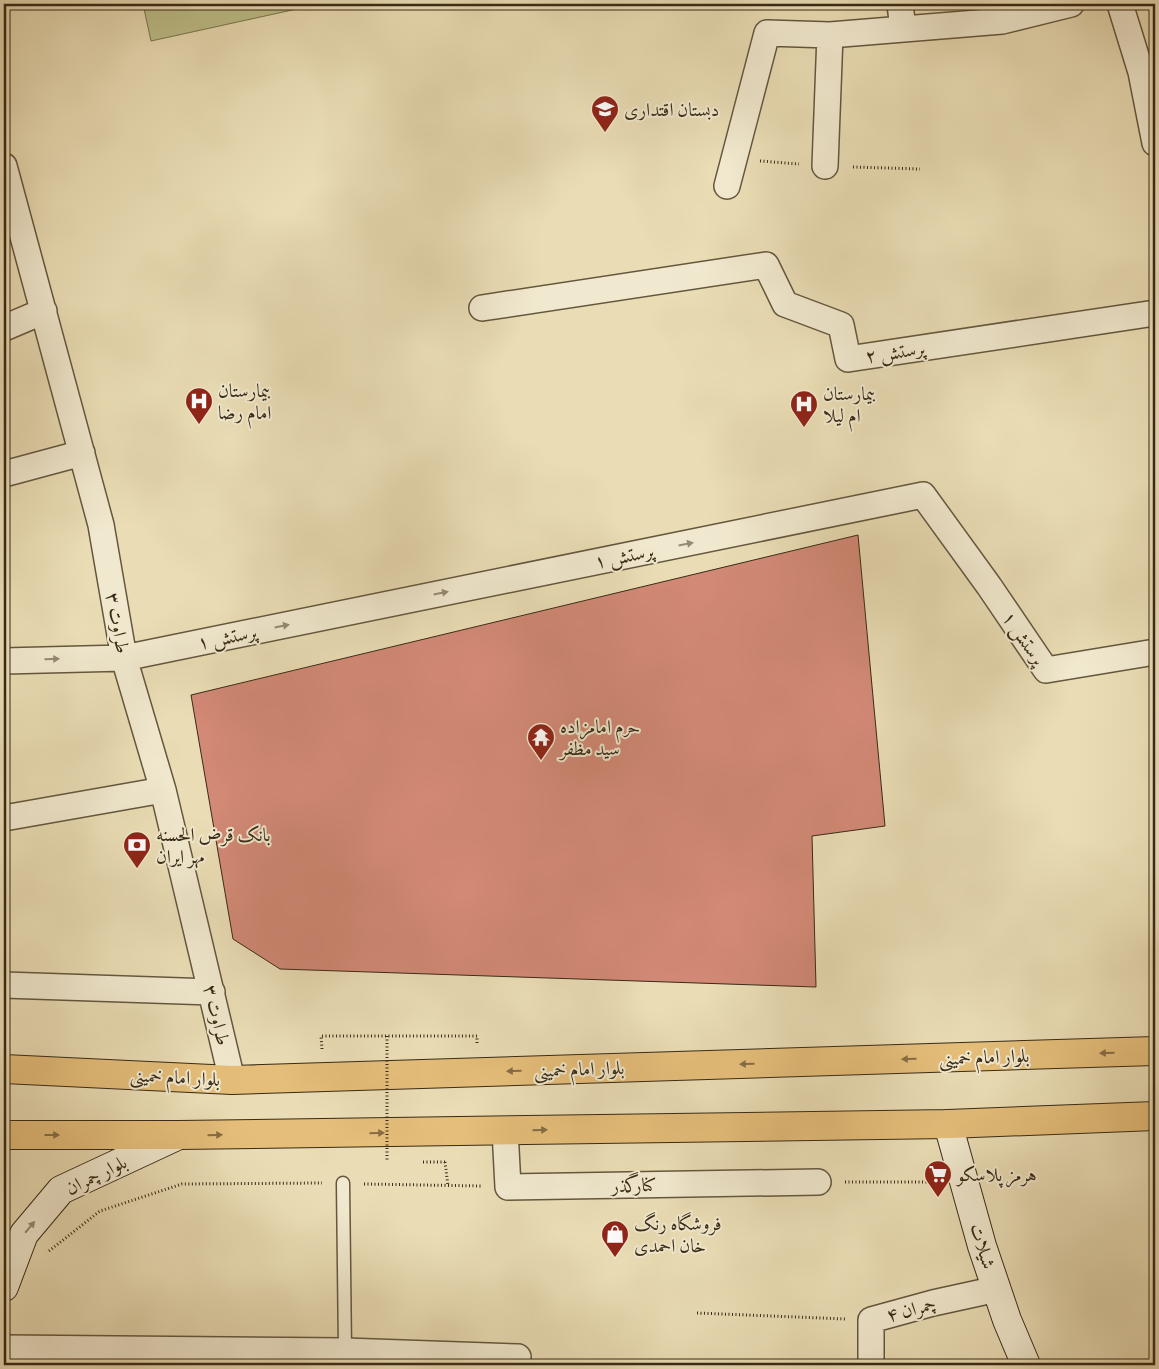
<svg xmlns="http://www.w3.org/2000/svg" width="1159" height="1369" font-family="'EB Garamond',Amiri,serif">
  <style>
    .green { fill: #bdbf89; stroke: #7a7450 }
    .building { fill: #d28976; stroke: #382a17 }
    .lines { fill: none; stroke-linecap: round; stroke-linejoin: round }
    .lane-casing { stroke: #64573e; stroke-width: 15 }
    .street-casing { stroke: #64573e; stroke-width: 28 }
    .secondary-casing { stroke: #382a17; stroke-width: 30 }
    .primary-casing { stroke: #382a17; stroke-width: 30 }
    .path { stroke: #382a17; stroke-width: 3; stroke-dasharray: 1 2.5; stroke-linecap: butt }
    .lane { stroke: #f1e9cf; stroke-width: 12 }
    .street { stroke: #f1e9cf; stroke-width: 25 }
    .secondary { stroke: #f1e9cf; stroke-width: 28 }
    .primary { stroke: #e5be7a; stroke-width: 28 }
    .path-bridge { stroke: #382a17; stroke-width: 3; stroke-dasharray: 1 2.5; stroke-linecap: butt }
    .oneway { fill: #948a73 }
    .oneway2 { fill: #866d44 }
    .labels { text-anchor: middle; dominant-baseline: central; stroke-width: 4; stroke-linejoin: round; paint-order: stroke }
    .poi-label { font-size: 19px; fill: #382a17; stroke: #f1e9cf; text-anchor: start }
    .street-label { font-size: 19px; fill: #382a17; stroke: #f1e9cf }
  </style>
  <rect width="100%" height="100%" fill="#eaddb5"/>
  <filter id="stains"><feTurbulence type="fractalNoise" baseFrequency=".004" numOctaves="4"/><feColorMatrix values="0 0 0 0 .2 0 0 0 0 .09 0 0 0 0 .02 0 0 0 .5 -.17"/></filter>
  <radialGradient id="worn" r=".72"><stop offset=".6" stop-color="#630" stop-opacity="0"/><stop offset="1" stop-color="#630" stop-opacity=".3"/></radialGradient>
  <path class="green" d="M143,4h172v1l-164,36z"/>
  <path class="building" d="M858,535l27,291 -73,10 4,151 -536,-18 -47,-30 -42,-244z"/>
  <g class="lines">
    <g class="lane-casing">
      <path id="lane" d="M343,1183l2,168"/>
    </g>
    <g class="street-casing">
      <path id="street" d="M900,4l3,25
        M1120,4l21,68 14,71
        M4,166l97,359 23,133 39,132 69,290
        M825,166l5,-131
        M727,186l40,-153 63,2 172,-14 69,-17
        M482,308l284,-43 19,39 56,21 7,34 307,-46
        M4,328l40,-17
        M4,474l78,-21
        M4,661l120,-3 799,-163 66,91 57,84 109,-18
        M4,818l159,-28
        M4,985l208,7
        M505,1130l3,57 310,-5
        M4,1348l341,3 173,6
        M871,1365v-45l62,-17 64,-14"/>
    </g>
    <g class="secondary-casing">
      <path id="secondary" d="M948,1124l34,122 25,74 19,45
        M4,1287l20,-53 37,-44 118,-55"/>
    </g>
    <g class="primary-casing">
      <path id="primary" d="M4,1069l228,11 923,-29
        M4,1135h175l769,-11 207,-8"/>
    </g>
    <path class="path" d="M760,161l39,3
      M853,167l67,2
      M322,1049l-1,-13h156v9
      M423,1162h22
      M445,1162l3,24
      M845,1182h91
      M364,1184l118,2
      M49,1251l51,-40 82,-27 140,-1
      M697,1313l149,6
      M544,1363l12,2"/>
    <use href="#lane" class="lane"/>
    <use href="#street" class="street"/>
    <use href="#secondary" class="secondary"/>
    <use href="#primary" class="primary"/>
    <path class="path-bridge" d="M387,1036v126"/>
  </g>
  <defs><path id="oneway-solid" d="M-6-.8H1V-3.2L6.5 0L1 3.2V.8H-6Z" transform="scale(1.25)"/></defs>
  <g class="oneway">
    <use href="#oneway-solid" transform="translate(686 544) rotate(-11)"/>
    <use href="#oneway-solid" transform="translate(441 593) rotate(-11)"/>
    <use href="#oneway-solid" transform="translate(282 626) rotate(-11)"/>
    <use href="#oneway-solid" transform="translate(52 659) rotate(-1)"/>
    <use href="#oneway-solid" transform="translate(30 1227) rotate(-50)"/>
  </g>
  <g class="oneway2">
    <use href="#oneway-solid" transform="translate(1107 1053) rotate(178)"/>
    <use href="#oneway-solid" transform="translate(909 1059) rotate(178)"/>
    <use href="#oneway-solid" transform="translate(747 1064) rotate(178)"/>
    <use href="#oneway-solid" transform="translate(514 1071) rotate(178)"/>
    <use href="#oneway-solid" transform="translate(540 1130) rotate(-1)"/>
    <use href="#oneway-solid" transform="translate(377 1133) rotate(-1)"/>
    <use href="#oneway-solid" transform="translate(52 1135)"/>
    <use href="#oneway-solid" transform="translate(215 1135) rotate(-1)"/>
  </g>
  <defs>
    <g id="school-pin" transform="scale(1.4375)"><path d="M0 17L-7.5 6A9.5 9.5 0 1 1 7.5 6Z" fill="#8f2418" stroke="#f1e9cf"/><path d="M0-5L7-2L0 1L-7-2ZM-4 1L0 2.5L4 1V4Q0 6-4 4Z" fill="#fff"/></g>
    <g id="hospital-pin" transform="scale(1.4375)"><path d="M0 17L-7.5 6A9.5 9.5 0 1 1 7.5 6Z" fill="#8f2418" stroke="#f1e9cf"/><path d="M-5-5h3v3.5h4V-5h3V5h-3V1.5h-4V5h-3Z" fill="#fff"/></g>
    <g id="temple-pin" transform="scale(1.4375)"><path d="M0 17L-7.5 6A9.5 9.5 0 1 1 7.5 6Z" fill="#8f2418" stroke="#f1e9cf"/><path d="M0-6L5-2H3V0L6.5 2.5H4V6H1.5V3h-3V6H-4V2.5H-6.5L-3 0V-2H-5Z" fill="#fff"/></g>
    <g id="bank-pin" transform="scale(1.4375)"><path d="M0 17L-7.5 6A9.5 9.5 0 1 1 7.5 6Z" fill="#8f2418" stroke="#f1e9cf"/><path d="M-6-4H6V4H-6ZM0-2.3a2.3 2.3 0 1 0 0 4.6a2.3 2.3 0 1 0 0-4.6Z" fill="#fff"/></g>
    <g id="supermarket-pin" transform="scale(1.4375)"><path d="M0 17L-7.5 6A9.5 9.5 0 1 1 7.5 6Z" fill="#8f2418" stroke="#f1e9cf"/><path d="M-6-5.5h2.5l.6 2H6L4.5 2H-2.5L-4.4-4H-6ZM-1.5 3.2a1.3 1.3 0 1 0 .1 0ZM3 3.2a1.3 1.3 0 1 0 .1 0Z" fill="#fff"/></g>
    <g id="shop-pin" transform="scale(1.4375)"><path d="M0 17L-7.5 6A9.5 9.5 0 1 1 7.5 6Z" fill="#8f2418" stroke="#f1e9cf"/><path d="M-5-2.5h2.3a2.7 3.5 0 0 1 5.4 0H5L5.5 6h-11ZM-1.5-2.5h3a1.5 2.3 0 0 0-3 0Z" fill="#fff"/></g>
  </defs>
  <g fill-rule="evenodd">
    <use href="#school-pin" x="605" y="109"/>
    <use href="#hospital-pin" x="199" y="401"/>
    <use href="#hospital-pin" x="804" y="404"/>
    <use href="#temple-pin" x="541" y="737"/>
    <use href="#bank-pin" x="137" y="845"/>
    <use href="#supermarket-pin" x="938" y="1174"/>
    <use href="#shop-pin" x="615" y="1234"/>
  </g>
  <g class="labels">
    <g class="poi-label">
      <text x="624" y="109">دبستان اقتداری</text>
      <text x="218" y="390">بیمارستان<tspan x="218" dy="22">امام رضا</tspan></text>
      <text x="823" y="393">بیمارستان<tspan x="823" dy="22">ام لیلا</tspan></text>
      <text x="560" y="726">حرم امامزاده<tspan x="560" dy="22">سید مظفر</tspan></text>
      <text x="156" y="834">بانک قرض الحسنه<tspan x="156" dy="22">مهر ایران</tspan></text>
      <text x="957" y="1174">هرمز پلاسکو</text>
      <text x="634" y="1223">فروشگاه رنگ<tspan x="634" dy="22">خان احمدی</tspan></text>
    </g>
    <g class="street-label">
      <text transform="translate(895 352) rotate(-8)">پرستش ۲</text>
      <text transform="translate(624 556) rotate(-11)">پرستش ۱</text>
      <text transform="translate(118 623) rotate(80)">طراوت ۳</text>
      <text transform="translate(227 637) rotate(-11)">پرستش ۱</text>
      <text transform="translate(1024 638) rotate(56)">پرستش ۱</text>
      <text transform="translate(217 1015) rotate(77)">طراوت ۳</text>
      <text transform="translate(984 1057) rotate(-2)">بلوار امام خمینی</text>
      <text transform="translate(579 1069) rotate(-2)">بلوار امام خمینی</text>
      <text transform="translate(175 1077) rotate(3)">بلوار امام خمینی</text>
      <text transform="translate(96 1175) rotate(-26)">بلوار چمران</text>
      <text transform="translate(634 1185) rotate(-1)">کنارگذر</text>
      <text transform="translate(983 1246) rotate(73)">شیلات</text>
      <text transform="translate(911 1309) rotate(-14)">چمران ۴</text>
    </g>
  </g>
  <rect width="1159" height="1369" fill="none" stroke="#eaddb5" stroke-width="20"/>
  <rect x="5" y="5" width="1149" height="1359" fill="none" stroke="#382a17" stroke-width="2.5"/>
  <rect x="10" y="10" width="1139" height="1349" fill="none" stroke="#382a17"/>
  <rect width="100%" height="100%" filter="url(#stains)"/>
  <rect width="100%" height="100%" fill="url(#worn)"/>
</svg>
